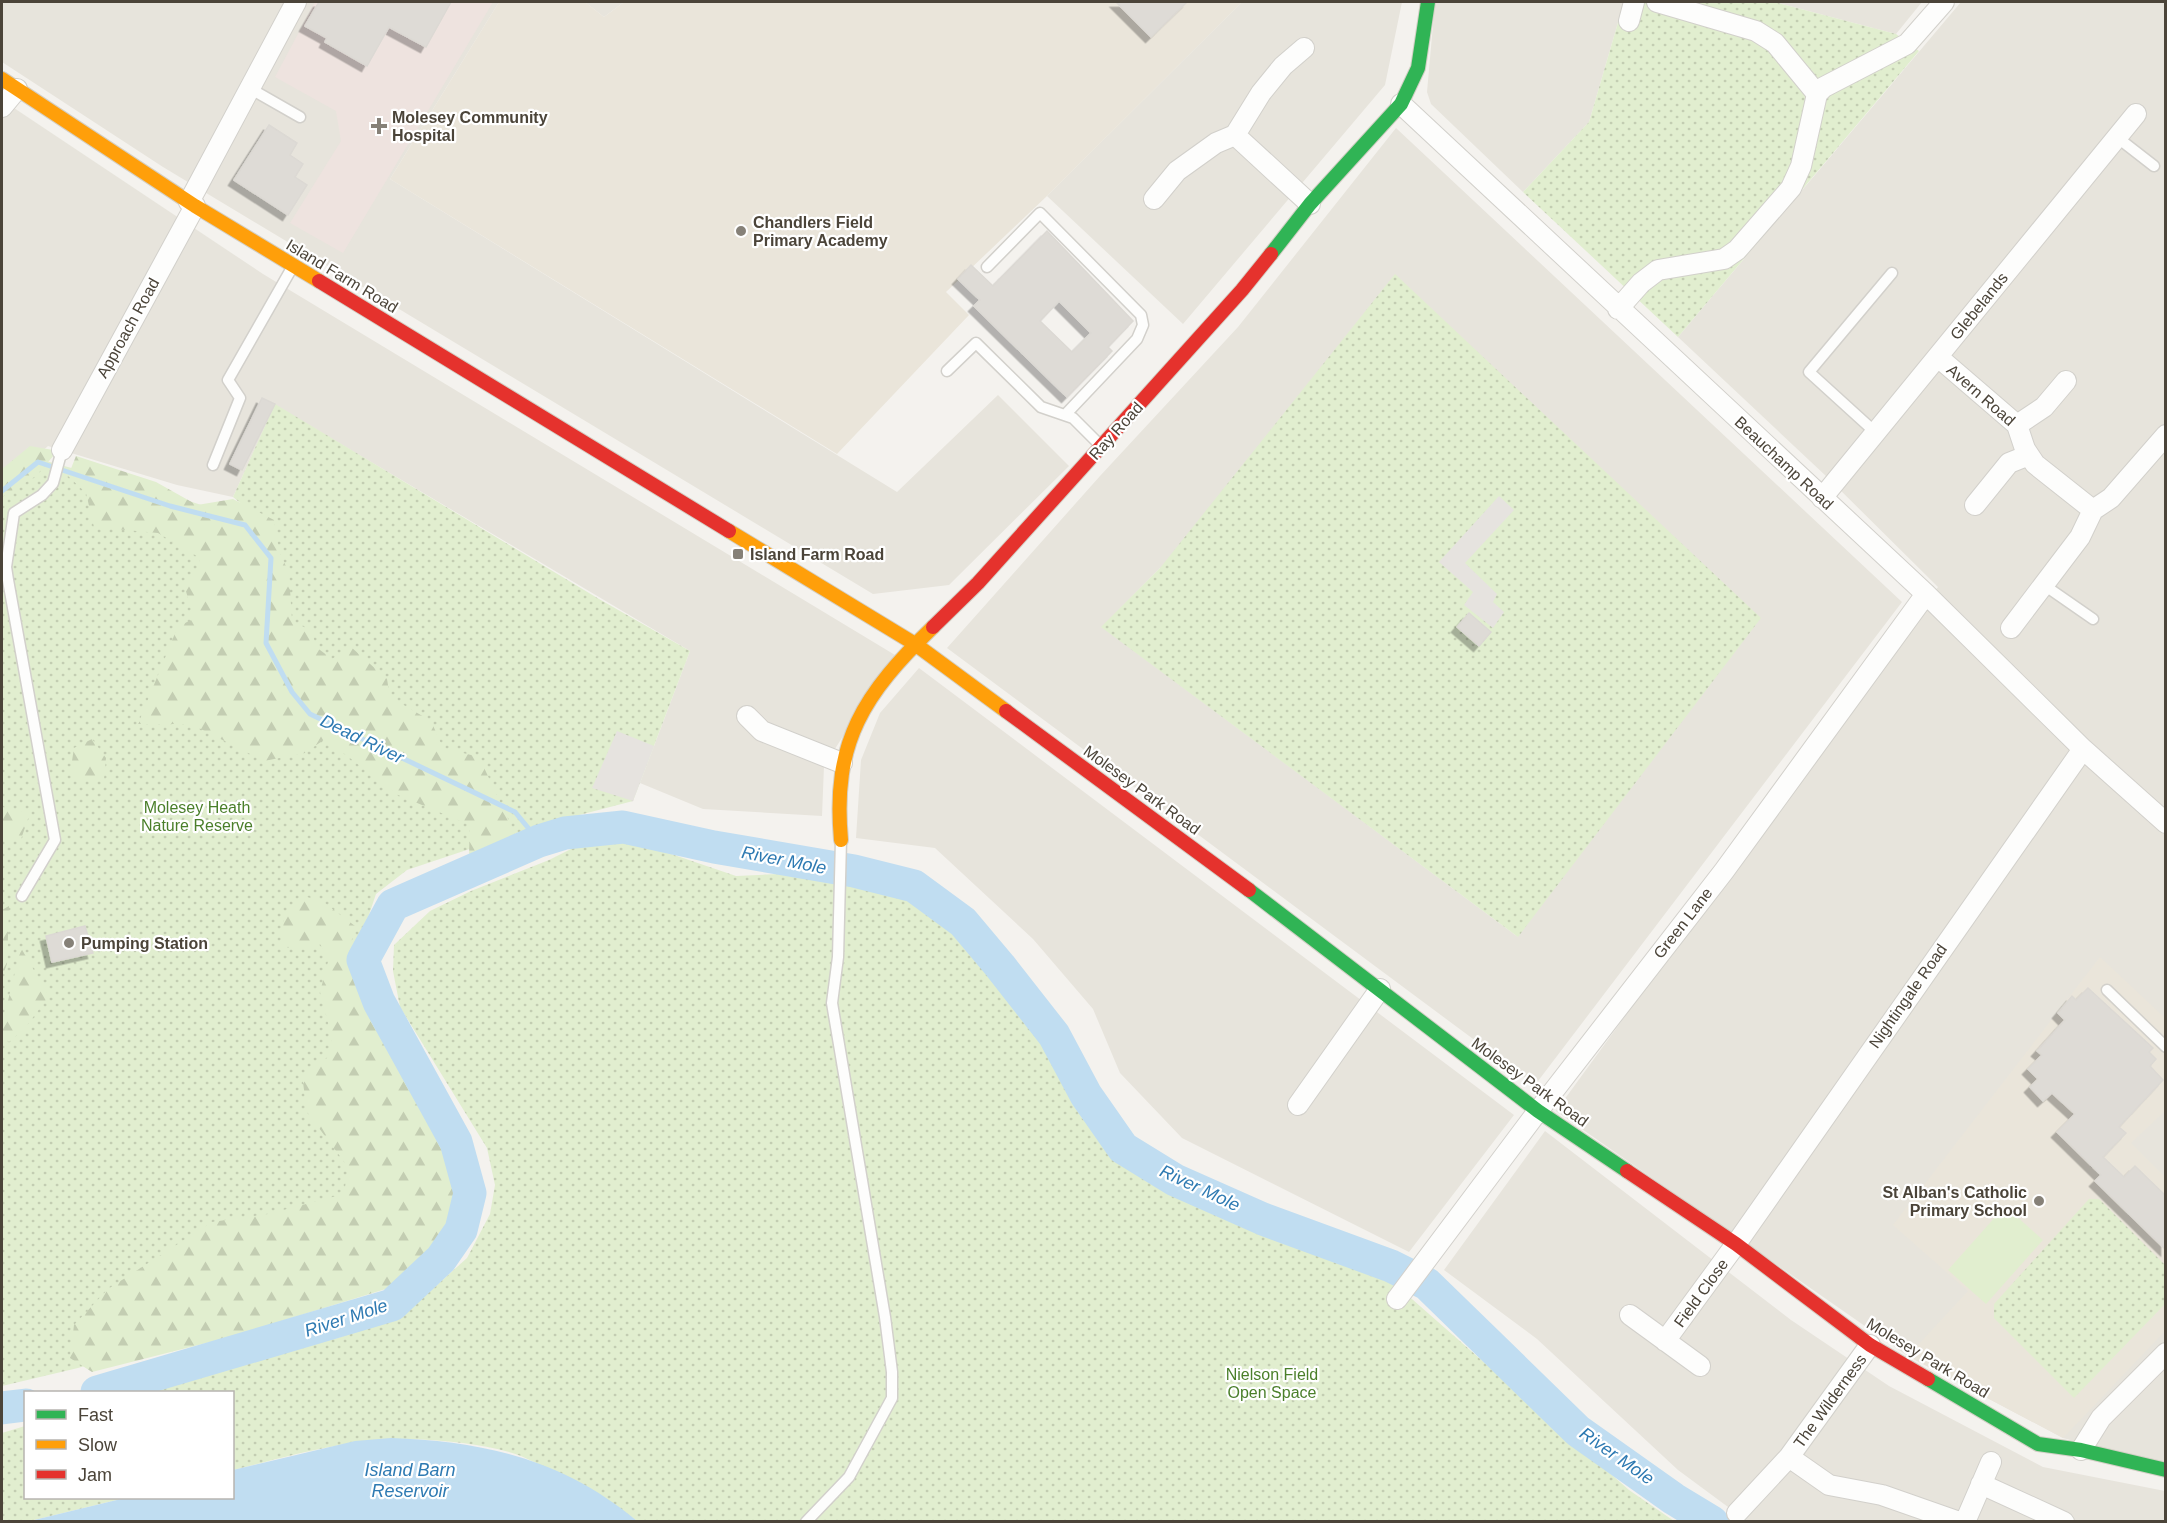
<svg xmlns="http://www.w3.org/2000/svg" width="2167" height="1523" font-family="Helvetica,sans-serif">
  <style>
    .residential { fill: #e7e4dc; fill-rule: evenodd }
    .education { fill: #eae5da }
    .medical { fill: #eee3df }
    .green { fill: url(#green-dots) }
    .forest { fill: url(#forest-firs) }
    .pitch { fill: #e1eecf }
    .parking { fill: #e6e3df }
    .water { fill: #c0ddf1 }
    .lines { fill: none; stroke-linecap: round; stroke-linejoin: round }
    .stream { stroke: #c0ddf1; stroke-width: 5 }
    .river { stroke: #c0ddf1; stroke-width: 33 }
    .building { fill: #dedbd6; stroke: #dcd9d4; stroke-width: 1.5; fill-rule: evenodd; filter: url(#shadow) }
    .lane-casing { stroke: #d2d0cb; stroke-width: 13 }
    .street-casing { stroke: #d2d0cb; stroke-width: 22 }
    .fast-casing { stroke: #d3cfc5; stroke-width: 16 }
    .slow-casing { stroke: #d3cfc5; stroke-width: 16 }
    .jam-casing { stroke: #d3cfc5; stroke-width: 16 }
    .lane { stroke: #fdfdfc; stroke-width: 10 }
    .street { stroke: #fdfdfc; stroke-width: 20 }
    .fast { stroke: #30b455; stroke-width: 14 }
    .slow { stroke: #ff9f0a; stroke-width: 14 }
    .jam { stroke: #e5322d; stroke-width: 14 }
    .poi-dot { fill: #868178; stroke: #fff; stroke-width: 2 }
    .labels { text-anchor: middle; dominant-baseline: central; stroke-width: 4.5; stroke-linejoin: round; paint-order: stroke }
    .poi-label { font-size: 16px; font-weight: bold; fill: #4b4439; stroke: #fff; text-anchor: start }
    .street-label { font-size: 16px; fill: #4b4439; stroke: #fff }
    .park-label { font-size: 16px; fill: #4a7f2a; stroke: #fff }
    .water-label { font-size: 18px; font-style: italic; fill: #2e7ab2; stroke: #fff }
  </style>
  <defs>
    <pattern id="green-dots" width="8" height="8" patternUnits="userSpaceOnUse" patternTransform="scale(1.5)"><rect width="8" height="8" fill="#e1eecf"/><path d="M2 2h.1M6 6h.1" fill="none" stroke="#c3cdb2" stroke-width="1.8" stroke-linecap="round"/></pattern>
    <pattern id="forest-firs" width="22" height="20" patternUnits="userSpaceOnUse" patternTransform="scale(1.5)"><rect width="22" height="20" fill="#e1eecf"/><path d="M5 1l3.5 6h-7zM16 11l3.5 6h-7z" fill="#c3cdb2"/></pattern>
    <filter id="shadow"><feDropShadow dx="-5.5" dy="5.5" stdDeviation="0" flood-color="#0004"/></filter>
  </defs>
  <rect width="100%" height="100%" fill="#f4f2ee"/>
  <path class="residential" d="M2,2h497l-109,177 507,313 101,-97 71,71 -120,119 -76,9 -710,-427 -161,-105z
    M585,2h39l-20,15z
    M1242,2h160l-17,83 -202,239 -136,-128z
    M1435,2h189l-35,120 -66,70 -92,-88 -4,-12z
    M1774,2h148l-26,32z
    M1961,2h204v1463l-102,-27 -155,-82 -352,-245 382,-524 -112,-111 -148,-139z
    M2,100l261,174 632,381 -71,111 -2,50 -119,-7 -63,-26 50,-132 -415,-246 -42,92 -56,-12 -129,-39 -46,41z
    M1396,128l506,474 -367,483 -588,-437 153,-172 138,-149zM1160,568l358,369 -416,-310z
    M919,668l595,447 -105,137 -227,-114 -62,-65 -27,-64 -60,-70 -98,-91 -79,-10 5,-78 19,-47z
    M1545,1131l246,189 98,66 154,81 122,24v30h-418l-69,-51 -141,-131 -93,-69z"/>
  <path class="education" d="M499,2h86l19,15 20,-15h492l35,35 36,-35h55l-195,194 -101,96 23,23 -132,139 -447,-275z
    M2100,957l65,61v93l-34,32 34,34v154l-102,107 -155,-82 60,-65 -75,-66z"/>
  <path class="medical" d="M315,2h4l-13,24 21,12 -2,5 42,22 1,-50 58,32 25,-45h42l-150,251 -53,-30 51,-82 -5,-30 -61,-34z"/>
  <path class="green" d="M1624,2h150l122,32 23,17 -241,286 -155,-145 66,-70z
    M1395,274l366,344 -243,319 -417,-310 59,-59z
    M275,404l324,195 91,52 -57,150 -92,24 -134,45 -31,24 -21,62 11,67 66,146 -228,160 -126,39 -76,18v-899l33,-29 139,38 97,32 -38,-31z
    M612,838l24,4 100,34 62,-3 104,24 41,26 40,40 56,69 43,86 55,57 55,19 87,42 106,44 19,12 225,198 45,31h-1037l-11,-8c-34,-19 -69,-41 -105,-57 -18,-7 -39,-10 -58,-13 -88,-12 -147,6 -230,27l-1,-78h-101l94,-23 61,-22 52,-9 50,-20 39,-24 40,-36 23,-44 5,-29 -8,-37 -87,-141 -7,-36 1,-26 36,-34 41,-20 78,-31 32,-16z
    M2089,1199h10l66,66v39l-91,94 -80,-80v-14z
    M25,1426l1,72h99l-95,23h-28v-88z"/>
  <path class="forest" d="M30,446l23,4 2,4 -19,22 -34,21v-28z
    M76,456l80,26 41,23 36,-6 41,21 5,31 10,22 3,48 20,10 4,16 16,12 19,-12 36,32 3,18 41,24 12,27 36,9 38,81 -48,16 1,-29 -72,-30 -73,-56 -20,14 -41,8 -73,-37h-53l40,-98 16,-7 -11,-38 14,-7 3,-16 -42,-25 -64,-6 -8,-34 -18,-17z
    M92,739l14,19 -2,21 -26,2 -8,-7 4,-26z
    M2,807l28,6 -10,29 -18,-4z
    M303,896l19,5 33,25 -6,26 36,90 60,97 14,65 -22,46 -48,38 -163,50 -134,34 -22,-14 4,-33 34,-36 104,-67 56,-8 76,-20 4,-27 -41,-55 -5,-37 25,-17 5,-20 -12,-46 9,-34 -11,-17 -9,9 -27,-3 2,-32z
    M9,906l-2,58 -5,13v-67z
    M21,948l28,48 -24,32 -16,14 -7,-6v-11z"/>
  <path class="pitch" d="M2005,1206l38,34 -57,64 -38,-34z"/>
  <path class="parking" d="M1499,496l15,14 -49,53 32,31 -4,8 11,10 -11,16 -29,-23 9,-13 -34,-30z
    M617,731l37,15 -21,55 -41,-13z"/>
  <path class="water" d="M391,1438c93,3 173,22 246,83h-607l95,-23h107l1,-28 122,-29z"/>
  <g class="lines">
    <path class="stream" d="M2,491l36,-29 132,44 75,19 26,33 -5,85 26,49 18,22 205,98 24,29"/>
    <path class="river" d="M97,1392l295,-87 49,-46 20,-29 9,-37 -14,-51 -77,-140 -16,-42 30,-55 146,-64 26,-8 58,-6 91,20 140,24 60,15 49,36 37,44 54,69 32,60 37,53 52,32 88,39 128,47 36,18 151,147 96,68 38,23
      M2,1408l24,-3"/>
  </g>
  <path class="building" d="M319,2h132l-25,45 -37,-20 -22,39 -42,-24 2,-4 -22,-12z
    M1116,2h71l-36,35z
    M269,125l28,18 -7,12 13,9 -8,13 12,8 -19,30 -54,-35z
    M1047,231l86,90 -25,26 4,4 -45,46 -93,-91 6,-6 -22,-21 13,-14 22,21zM1059,301l32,32 -19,19 -32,-31z
    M262,398l13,6 -33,66 -12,-6z
    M1469,613l22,19 -12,14 -22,-19z
    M85,926l8,27 -41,9 -6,-26z
    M2088,988l65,60 -4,4 7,7 -6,7 13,14 -44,47 7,6 -23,24 21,20 11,-11 31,30v54l-71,-69 6,-6 -44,-43 18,-18 -23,-21 -9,8 -13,-14 8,-8 -10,-10 14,-14 -5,-4 28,-31 -7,-7 14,-17 4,4z"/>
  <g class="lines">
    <g class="lane-casing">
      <path id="lane" d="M249,88l51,29
        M2118,138l36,28
        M987,267l53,-54 101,102 2,10 -6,14 -72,76
        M947,371l29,-28 65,64 32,11 28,28
        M1875,432l-66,-60 83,-99
        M213,465l27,-67 -12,-18 65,-114
        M2044,585l49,34
        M22,896l33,-56 -47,-260 -2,-13 8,-54 28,-18 11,-12 9,-33
        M2107,990l59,57
        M806,1522l43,-45 43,-79v-26l-7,-55 -53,-314 6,-46 3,-117"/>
    </g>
    <g class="street-casing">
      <path id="street" d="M1657,2l99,29 19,12 42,51
        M1629,21l5,-19
        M1401,104l525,490 157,155 83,74
        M2,107l15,-18
        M1235,135l75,69
        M1154,199l23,-28 39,-28 19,-8 26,-42 22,-27 21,-18
        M189,202l107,-200
        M1618,309l23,-26 17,-13 66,-11 13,-9 54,-62 10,-22 16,-72 7,-7 83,-43 37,-42
        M1938,357l79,68 8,24 10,15 58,46
        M2017,425l27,-18 22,-26
        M62,450l133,-244
        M1822,498l314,-384
        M1975,505l34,-42 20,-8
        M2011,628l69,-91 13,-27 18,-12 55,-63
        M747,716l15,15 80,32
        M1298,1105l82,-116
        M1397,1299l141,-188 186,-240 202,-277
        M1630,1315l70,51
        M1665,1341l71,-97 347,-495
        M2081,1450l20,-32 65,-65
        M1789,1457l40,28 53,10 77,27
        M1981,1484l83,38
        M1737,1513l52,-56 81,-112
        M1965,1522l26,-60"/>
    </g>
    <g class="fast-casing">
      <path id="fast" d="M1271,254l39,-50 91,-100 17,-36 10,-66
        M1249,890l289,221 89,60
        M1928,1379l110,65 43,6 85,20"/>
    </g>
    <g class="slow-casing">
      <path id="slow" d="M2,79l193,127 124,75
        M729,531l186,113 91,67
        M841,840c-9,-99 23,-146 92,-213"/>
    </g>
    <g class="jam-casing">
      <path id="jam" d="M319,281l410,250
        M933,627l45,-44 264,-293 29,-36
        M1006,711l243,179
        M1627,1171l109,73 134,101 58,34"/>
    </g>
    <use href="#lane" class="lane"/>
    <use href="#street" class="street"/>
    <use href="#fast" class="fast"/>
    <use href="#slow" class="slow"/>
    <use href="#jam" class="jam"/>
  </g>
  <g class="poi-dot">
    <path d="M376 117h6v6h6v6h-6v6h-6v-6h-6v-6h6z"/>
    <circle cx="741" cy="231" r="6"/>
    <rect x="732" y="548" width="12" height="12" rx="3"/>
    <circle cx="69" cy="943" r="6"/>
    <circle cx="2039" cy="1201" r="6"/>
  </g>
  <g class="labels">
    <g class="poi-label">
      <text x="392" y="117">Molesey Community<tspan x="392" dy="18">Hospital</tspan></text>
      <text x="753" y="222">Chandlers Field<tspan x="753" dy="18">Primary Academy</tspan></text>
      <text x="750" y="554">Island Farm Road</text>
      <text x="81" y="943">Pumping Station</text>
      <text x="2027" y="1192" text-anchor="end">St Alban's Catholic<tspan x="2027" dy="18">Primary School</tspan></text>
    </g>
    <g class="street-label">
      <text transform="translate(342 276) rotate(31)">Island Farm Road</text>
      <text transform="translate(1979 306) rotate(-51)">Glebelands</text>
      <text transform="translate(128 328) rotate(-61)">Approach Road</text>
      <text transform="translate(1981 395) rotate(41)">Avern Road</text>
      <text transform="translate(1116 431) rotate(-48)">Ray Road</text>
      <text transform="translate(1784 463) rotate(43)">Beauchamp Road</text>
      <text transform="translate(1142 790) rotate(36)">Molesey Park Road</text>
      <text transform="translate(1683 923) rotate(-52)">Green Lane</text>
      <text transform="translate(1908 996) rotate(-55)">Nightingale Road</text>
      <text transform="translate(1530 1082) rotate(36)">Molesey Park Road</text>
      <text transform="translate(1701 1293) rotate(-54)">Field Close</text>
      <text transform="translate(1928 1358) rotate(31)">Molesey Park Road</text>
      <text transform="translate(1830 1401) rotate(-54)">The Wilderness</text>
    </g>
    <g class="park-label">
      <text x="197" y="807">Molesey Heath<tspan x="197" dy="18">Nature Reserve</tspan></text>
      <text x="1272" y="1374">Nielson Field<tspan x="1272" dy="18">Open Space</tspan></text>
    </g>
    <g class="water-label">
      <text transform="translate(362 739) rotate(26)">Dead River</text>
      <text transform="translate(784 860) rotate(11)">River Mole</text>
      <text transform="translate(1200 1188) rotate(25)">River Mole</text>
      <text transform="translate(346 1318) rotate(-18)">River Mole</text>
      <text transform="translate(1617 1456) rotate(35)">River Mole</text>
      <text x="410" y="1470">Island Barn<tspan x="410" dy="21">Reservoir</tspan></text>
    </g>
  </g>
  <rect width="2167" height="1523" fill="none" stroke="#4b4439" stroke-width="6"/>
  <rect x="24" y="1391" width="210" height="108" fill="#ffffff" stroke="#b7b4b0" stroke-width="1.5"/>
  <rect x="36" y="1410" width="30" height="9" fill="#30b455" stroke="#b7b4b0" stroke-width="1.5"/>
  <text x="78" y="1421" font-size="18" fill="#4b4439">Fast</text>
  <rect x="36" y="1440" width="30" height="9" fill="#ff9f0a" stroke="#b7b4b0" stroke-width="1.5"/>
  <text x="78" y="1451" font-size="18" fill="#4b4439">Slow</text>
  <rect x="36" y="1470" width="30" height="9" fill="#e5322d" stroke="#b7b4b0" stroke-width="1.5"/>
  <text x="78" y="1481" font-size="18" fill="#4b4439">Jam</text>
</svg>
